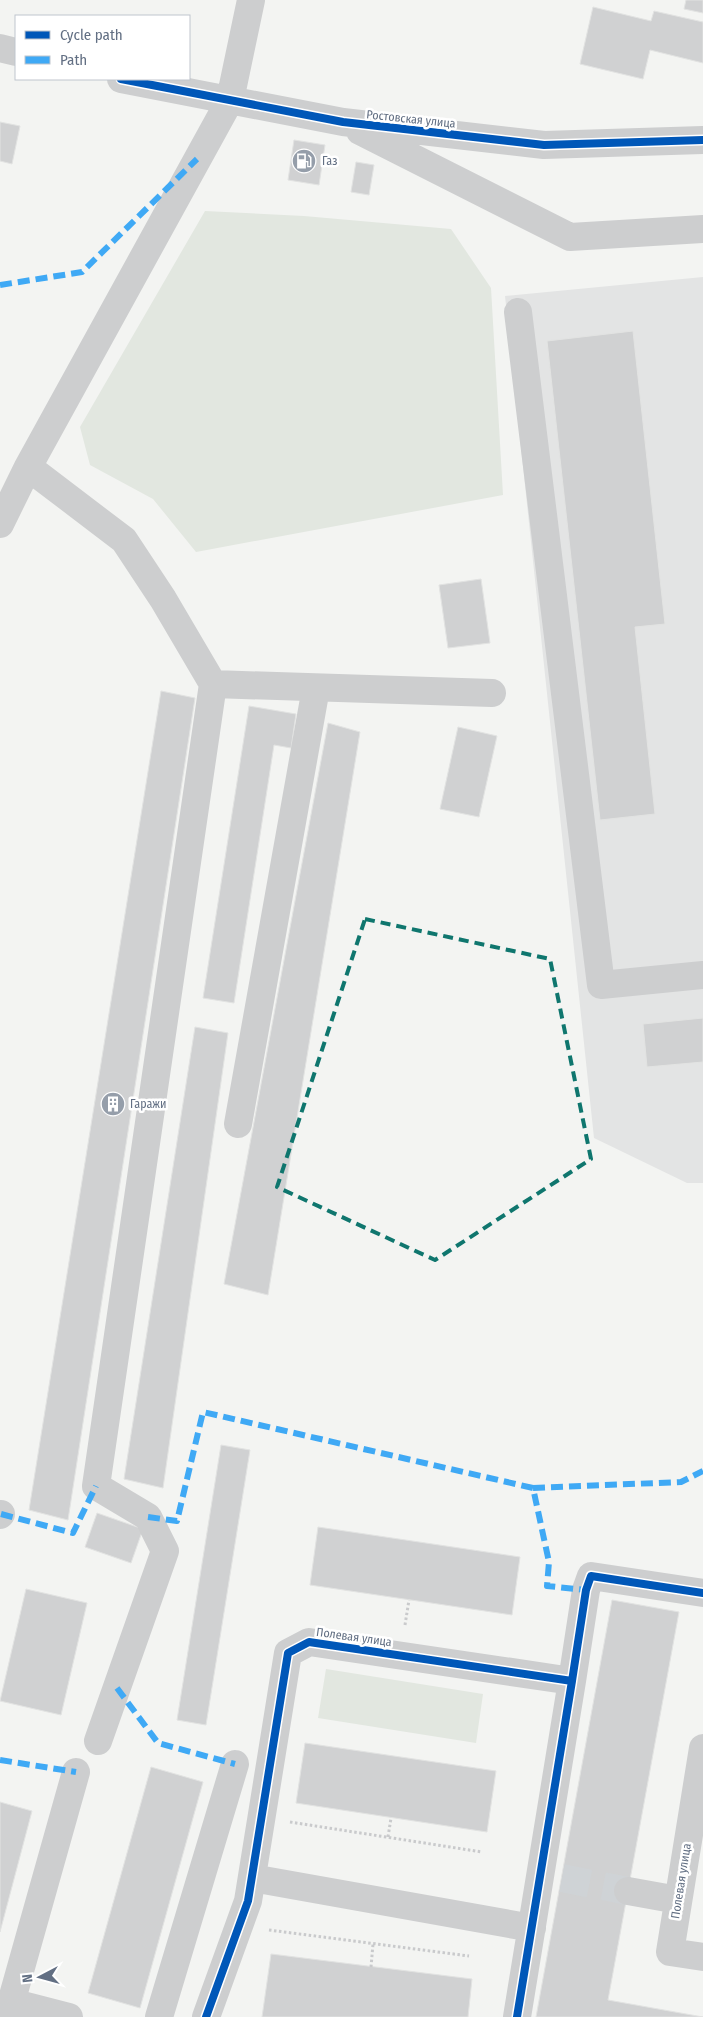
<svg xmlns="http://www.w3.org/2000/svg" width="703" height="2017" font-family="'Fira Sans Condensed',sans-serif">
  <style>
    .built { fill: #e3e4e4 }
    .green { fill: #e2e7e0 }
    .building { fill: #d0d1d2; stroke: #e2e3e2 }
    .lines { fill: none; stroke-linecap: round; stroke-linejoin: round }
    .minor-tunnel { stroke: #cfd3d6; stroke-width: 28; stroke-dasharray: 28 14; stroke-linecap: butt }
    .path { stroke: #c9cacc; stroke-width: 3; stroke-dasharray: 2.5 2.5; stroke-linecap: butt }
    .minor { stroke: #cdcecf; stroke-width: 28 }
    .quiet { stroke: #3fa9f5; stroke-width: 6; stroke-dasharray: 12 6; stroke-linecap: butt }
    .cycleway-casing { stroke: #fff; stroke-width: 11 }
    .cycleway { stroke: #0057b8; stroke-width: 8 }
    .marked { fill: none; stroke: #0f766e; stroke-width: 4; stroke-dasharray: 10 6; stroke-linejoin: round }
    .labels { text-anchor: middle; dominant-baseline: central; stroke-width: 5; stroke-linejoin: round; paint-order: stroke }
    .street-label { font-size: 12px; fill: #626f83; stroke: #fff }
    .poi-label { font-size: 12px; fill: #626f83; stroke: #fff; text-anchor: start }
  </style>
  <rect width="100%" height="100%" fill="#f3f4f2"/>
  <path class="built" d="M703,277v906h-16l-93,-45 -89,-842z"/>
  <path class="green" d="M205,211l99,5 147,13 40,59 12,207 -307,57 -43,-53 -63,-34 -10,-38z
    M326,1669l157,25 -7,49 -158,-25z"/>
  <path class="building" d="M686,0h17v13l-19,-4z
    M593,7l58,14 3,-10 49,11v41l-53,-13 -7,29 -63,-15z
    M0,122l20,4 -8,38 -12,-3z
    M294,140l31,5 -6,40 -31,-5z
    M356,162l18,3 -5,30 -18,-3z
    M633,331l32,293 -30,3 20,187 -55,6 -53,-479z
    M481,579l9,64 -42,5 -9,-63z
    M161,691l34,7 -127,822 -39,-10z
    M249,706l47,8 -5,34 -17,-3 -40,258 -31,-5z
    M328,723l32,9 -92,563 -44,-11z
    M458,727l39,9 -18,81 -39,-8z
    M703,1018v44l-56,5 -4,-43z
    M195,1027l33,6 -65,455 -39,-9z
    M221,1445l29,5 -44,275 -29,-5z
    M97,1513l46,16 -12,34 -46,-16z
    M318,1527l202,30 -8,58 -202,-30z
    M26,1589l61,14 -26,112 -61,-14z
    M612,1600l67,12 -71,388 95,17h-167z
    M305,1743l191,28 -9,61 -191,-29z
    M151,1767l52,15 -63,226 -52,-15z
    M0,1802l32,9 -32,121z
    M271,1954l201,25 -4,38h-206z"/>
  <g class="lines">
    <path class="minor-tunnel" d="M562,1878l66,13"/>
    <path class="path" d="M405,1625l4,-25
      M290,1822l192,30
      M388,1837l3,-19
      M269,1930l200,26
      M371,1967l2,-23"/>
    <path class="minor" d="M0,48l16,4
      M121,79l222,43 201,23 159,-5
      M360,131l210,106 133,-8
      M518,312l83,673 102,-10
      M0,524l28,-57
      M213,684l279,9
      M238,1124l78,-436
      M0,1515l1,-1
      M98,1741l67,-190 -17,-34 -52,-31 117,-802 -50,-85 -39,-59 -96,-73 202,-367 21,-100
      M703,1748l-33,204 33,5
      M252,1878l280,50
      M628,1891l50,9
      M11,2002l58,15
      M7,2017l69,-245
      M159,2017l76,-253
      M206,2017l42,-116 40,-248 21,-11 263,39 14,-91 5,-14 112,17
      M517,2017l55,-336"/>
    <path class="quiet" d="M0,285l82,-13 115,-113
      M533,1488l148,-6 22,-11
      M1,1514l72,19 23,-47
      M148,1517l29,4 26,-109 330,76 16,74 -2,24 39,4
      M117,1688l41,55 77,21
      M0,1760l76,12"/>
    <g class="cycleway-casing">
      <path id="cycleway" d="M121,79l222,43 201,23 159,-5
        M206,2017l42,-116 40,-248 21,-11 263,39 14,-91 5,-14 112,17
        M517,2017l55,-336"/>
    </g>
    <use href="#cycleway" class="cycleway"/>
  </g>
  <path class="marked" d="M365,919l185,40 41,200 -156,101 -158,-73z"/>
  <defs>
    <g id="fuel-disc" transform="scale(1.25)"><circle r="9.5" fill="#959eaa" stroke="#fff"/><path d="M-5.5-6h7V0h2V4h1.3V-2.5L3-4.5l.8-.8L6-3V5H2.5V1h-1V6h-7ZM-4.2-4.7v3.2H.2V-4.7Z" fill="#fff"/></g>
    <g id="building-disc" transform="scale(1.25)"><circle r="9.5" fill="#959eaa" stroke="#fff"/><path d="M-4-6H4V6H1V3H-1V6H-4ZM-2.5-4.3h1.7v1.8h-1.7ZM.8-4.3h1.7v1.8H.8ZM-2.5-1h1.7V.8h-1.7ZM.8-1h1.7V.8H.8Z" fill="#fff"/></g>
  </defs>
  <g fill-rule="evenodd">
    <use href="#fuel-disc" x="304" y="161"/>
    <use href="#building-disc" x="113" y="1104"/>
  </g>
  <g class="labels">
    <g class="street-label">
      <text transform="translate(411 119) rotate(6)">Ростовская улица</text>
      <text transform="translate(354 1637) rotate(8)">Полевая улица</text>
      <text transform="translate(681 1881) rotate(-81)">Полевая улица</text>
    </g>
    <g class="poi-label">
      <text x="322" y="161">Газ</text>
      <text x="130" y="1104">Гаражи</text>
    </g>
  </g>
  <rect x="15" y="15" width="175" height="65" fill="#ffffff" stroke="#c0c5cd"/>
  <rect x="25" y="31" width="25" height="8" fill="#0057b8" stroke="#c0c5cd"/>
  <text x="60" y="40" font-size="15" fill="#626f83">Cycle path</text>
  <rect x="25" y="56" width="25" height="8" fill="#3fa9f5" stroke="#c0c5cd"/>
  <text x="60" y="65" font-size="15" fill="#626f83">Path</text>
  <g transform="translate(40 1977) rotate(264)" stroke="#ffffff" stroke-width="4" paint-order="stroke">
  <path d="M0-4L9 19L0 12L-9 19Z" fill="#626f83"/>
  <text y="-8" font-size="14" font-weight="bold" text-anchor="middle" fill="#626f83">N</text>
  </g>
</svg>
